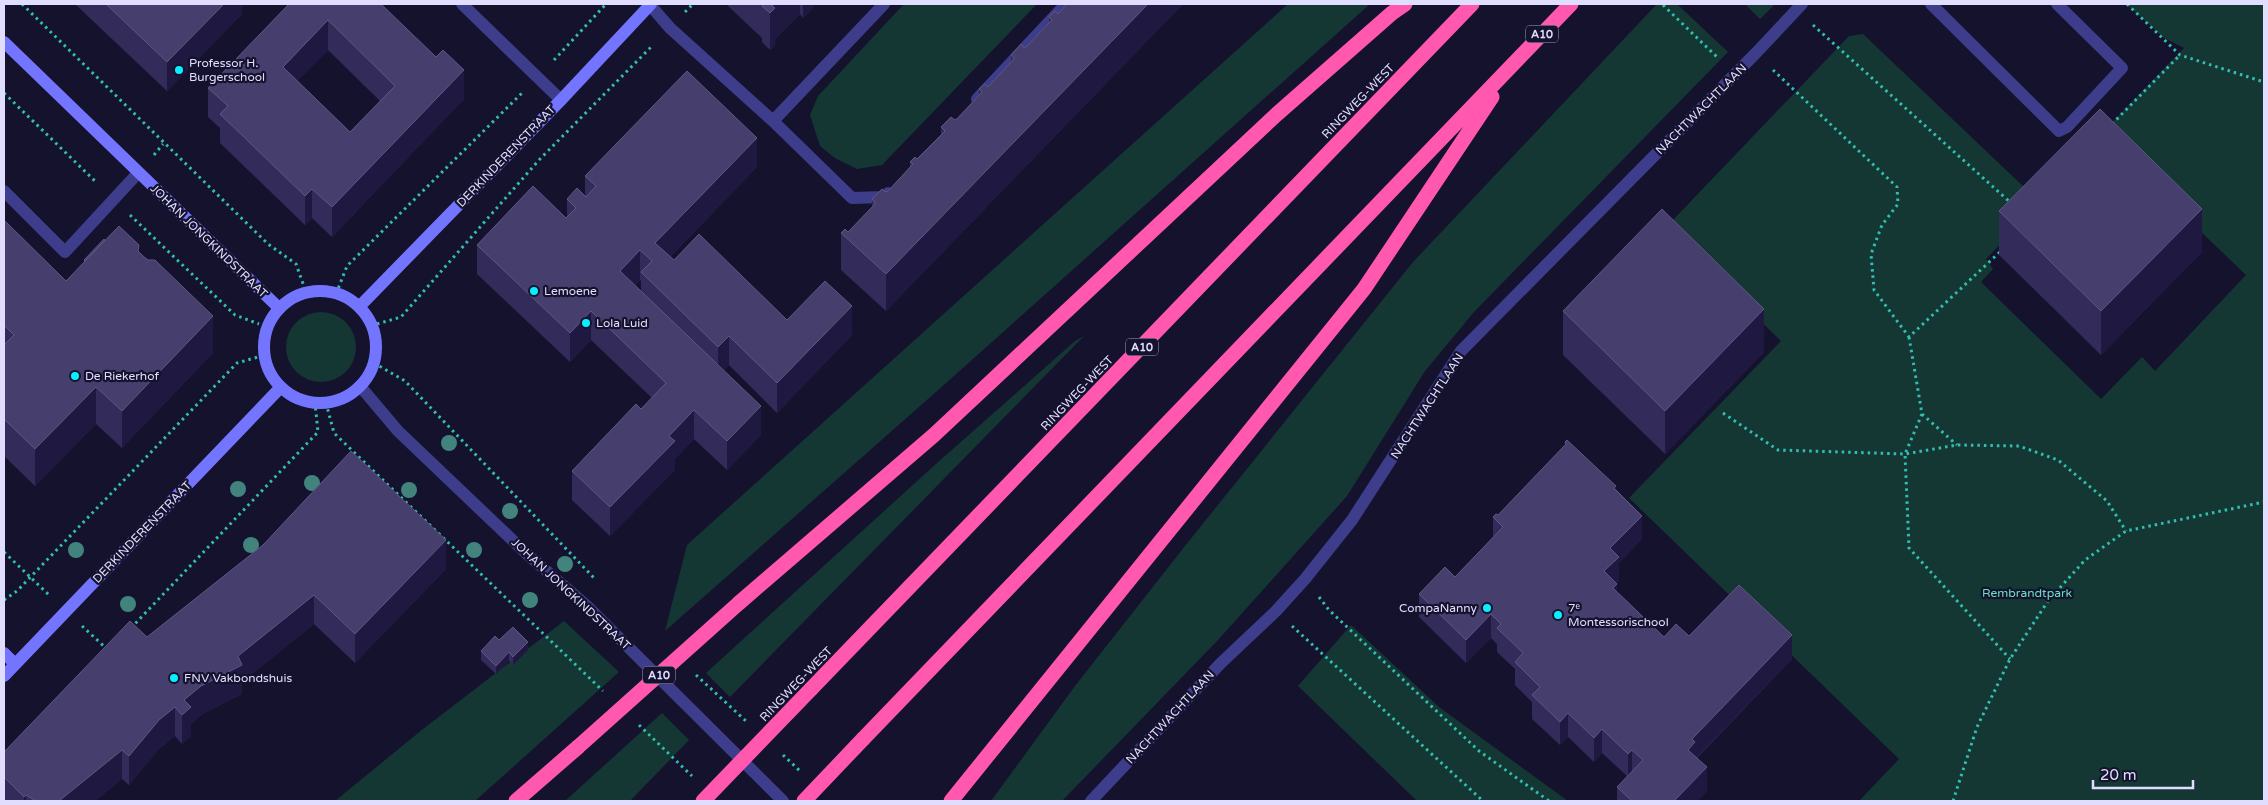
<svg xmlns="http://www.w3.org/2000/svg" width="2268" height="805" font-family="'Varela Round',sans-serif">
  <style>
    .green { fill: #153734 }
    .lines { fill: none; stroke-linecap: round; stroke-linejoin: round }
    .path { stroke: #31bfb2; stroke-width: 3; stroke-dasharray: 2.5 4; stroke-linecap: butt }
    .lane { stroke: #3d3d8b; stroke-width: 12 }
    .street { stroke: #3d3d8b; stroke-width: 12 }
    .secondary { stroke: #7475ff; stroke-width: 12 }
    .highway { stroke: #ff58ae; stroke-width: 15 }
    .highway-bridge { stroke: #ff58ae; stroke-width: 15 }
    .tree { fill: #42847d }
    .wall { fill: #332b5a; fill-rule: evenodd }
    .shaded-wall { fill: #1f1941 }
    .building { fill: #463e6c; stroke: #5e5783; fill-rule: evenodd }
    .poi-dot { fill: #09efff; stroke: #15122d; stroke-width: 2 }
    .labels { text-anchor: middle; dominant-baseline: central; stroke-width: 4.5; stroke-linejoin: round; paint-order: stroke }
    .shield { fill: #15122d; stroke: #a3a0c0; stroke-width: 1 }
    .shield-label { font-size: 11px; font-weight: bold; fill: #e0ddff }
    .poi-label { font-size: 12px; fill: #e0ddff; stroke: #15122d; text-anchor: start }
    .street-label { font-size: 12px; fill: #e0ddff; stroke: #15122d }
    .park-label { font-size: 12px; fill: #67e1bf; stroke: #15122d }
  </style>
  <rect width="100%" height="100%" fill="#15122d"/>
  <path class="green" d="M904,4h133l-155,161 -25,4 -22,-11 -15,-12 -10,-31 8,-19z
    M1288,4h82l-425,380 -280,247 22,-86z
    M1657,4h20l51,48 -254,260 -49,59 -78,125 -129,144 -156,161h-71l84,-115 110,-140 228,-284z
    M1745,4h30l-15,15z
    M2126,4h138v797h-405l40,-42 -270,-261 152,-157 -108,-105 -1,-15 177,-185 14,-2 163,155 -5,34 -35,36 7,10 -12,13 120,117 41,-42 13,14 91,-96 -146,-140 84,-87 -20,-10z
    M286 347a35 35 0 1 1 70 0a35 35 0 1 1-70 0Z
    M1084,336l-354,361 -24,-24 231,-210 138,-122z
    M564,621l55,51 -144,129h-140l88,-72z
    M1351,625l88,82 129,94h-151l-119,-115z
    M662,713l27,27 -59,61h-65z"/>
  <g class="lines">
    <path class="path" d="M22,4l246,240 28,20 10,28
      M2127,4l53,51 84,27
      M1663,5l55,53
      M685,12l8,-8
      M1813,25l198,178
      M554,60l52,-56
      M1773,70l124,117 1,17 -16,21 -11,29 3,36 35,47 93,-87
      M4,93l93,90
      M2112,124l68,-69
      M154,155l9,-11
      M130,215l105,100 24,9
      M336,294l11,-28 175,-173
      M377,324l24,-7 138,-157 114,-115
      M1909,337l13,77 -17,40 4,94 101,111
      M374,363l31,18 191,199
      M326,403l8,30 269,258
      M1723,413l55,37 127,4 52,-9 62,1 39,14 49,41 19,30
      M1922,414l35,31
      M4,552l46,44
      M1319,597l10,13 150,141 70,50
      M4,600l13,-9 220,-228 28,-8
      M82,626l25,23
      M1292,626l191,175
      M131,628l187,-196 -3,-29
      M696,675l51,47
      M639,725l53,51
      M783,755l17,16
      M1953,801l24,-74 33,-68 38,-58 37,-41 41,-29 138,-29"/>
    <path class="lane" d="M1931,4l128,127 8,-4 55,-59 -65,-64
      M4,191l61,61 73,-79"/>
    <path class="street" d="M462,4l99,96
      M650,5l20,23 103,93 79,77 32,-1 4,-4
      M977,99l89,-95
      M773,121l111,-117
      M360,386l38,45 129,123 61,53 195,194
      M1091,801l130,-138 55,-52 29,-32 47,-59 109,-169 294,-297 47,-50"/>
    <path class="secondary" d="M4,42l275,266
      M264 347a56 56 0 1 1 112 0a56 56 0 1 1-112 0Z
      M359,307l202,-207 90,-96
      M4,653l11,11
      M4,676l277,-289"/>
    <path class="highway" d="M739,603l195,-168 343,-321 115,-101 13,-9
      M811,689l661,-685
      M863,739l708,-735
      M516,801l62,-54
      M951,801l413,-512 128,-192"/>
    <path class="highway-bridge" d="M578,747l161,-144
      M703,801l108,-112
      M804,801l59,-62"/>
  </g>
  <g class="tree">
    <circle cx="449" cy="443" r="8"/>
    <circle cx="312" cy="483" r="8"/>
    <circle cx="238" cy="489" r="8"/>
    <circle cx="409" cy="490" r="8"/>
    <circle cx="510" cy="511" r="8"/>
    <circle cx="251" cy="545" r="8"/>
    <circle cx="76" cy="550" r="8"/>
    <circle cx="474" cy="550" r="8"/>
    <circle cx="565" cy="564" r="8"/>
    <circle cx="530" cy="600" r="8"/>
    <circle cx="128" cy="604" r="8"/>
  </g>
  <path class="wall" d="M75,4h169l-2,3v7l-75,77z
    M289,4h92l83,95 -132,138 -20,-19 -7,7 -85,-82v-15l-12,-11v-29zM328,50l52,51 -30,31 -53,-51z
    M728,4h86v3l-11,11 -3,-4 -25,25v6l-5,5 -8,-8v-4l-34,-32z
    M1067,4h116l-297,307 -45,-41v-37l7,-1 24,-25v-8l16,-8 22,-24v-5l7,-3 24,-24v-8l14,-7 24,-25v-6l9,-2 23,-25v-7l16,-9 22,-23v-6l9,-3z
    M757,167l-87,90 4,3 113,60 65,15 -75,78 -48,-48 -5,5 37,65 -34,35 -33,-31 -19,20v11l-65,66 -38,-36v-29l69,-62 11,-11 -61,-58 -21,22 -93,-88v-29l89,-27 1,-1v-18l18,-3v-20zM640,280l1,1v10l-6,-6z
    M1999,211l203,41 -101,103 -102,-100z
    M4,220l62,61 18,-19v-2l55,-8 74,101 -91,95 -26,-24 -61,62 -31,-30z
    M1563,311l201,41 -99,102 -102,-99z
    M1565,442l51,48 26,49 -23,24v17l-3,3 1,9 47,45 25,-1 103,23 -95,99 10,33 -10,10h-80v-14l10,-11 -25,-23 -8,9 -26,-25 -8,8 -28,-26v-17l-17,-17v-16l-18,-17v-8l-6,-6 -25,25 -47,-46v-23l36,-17 38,-40v-20l5,-2 67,-69z
    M263,545l183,24 -91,94 -41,-39 -72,58v12l-41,21 -10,9v12l-9,8 -7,-8 -16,13 -30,36 -7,-6 -27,22h-91v-49z
    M499,640l29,10 -15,15 -4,-4 -13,13 -15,-14v-9z"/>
  <path class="shaded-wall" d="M224,4h20l-2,3v7l-75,77v-29z
    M774,4h26v10l-25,25v6l-5,5v-37l2,-7z
    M803,4h11v3l-11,11z
    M1148,4h35l-297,307v-37z
    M328,20v30l-45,46v-29z
    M464,70v29l-132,138v-30z
    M757,138v29l-102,105v-29z
    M312,189v29l-7,7v-29z
    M2202,209v43l-101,103v-44z
    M640,250v30l-20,20v-29z
    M852,306v29l-75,78v-30z
    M1764,309v43l-99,102v-43z
    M591,311v29l-21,22v-29z
    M213,316v37l-91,95v-37z
    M729,336v29l-11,11v-29z
    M96,387v37l-61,62v-37z
    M761,406v29l-34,35v-29z
    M694,410v29l-19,20v11l-65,66v-29l59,-71z
    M1642,516v23l-23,24v17l-15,15v-24l6,-23z
    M446,540v29l-91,94v-29z
    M1617,584v23l-4,-19z
    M314,595v29l-72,58v12l-41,21 -10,9v12l-9,8v-29l2,-15z
    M1491,614v24l-25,25v-23z
    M1792,635v24l-97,100 -7,-9 4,-11z
    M528,642v8l-15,15v-8z
    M509,652v9l-13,13v-8z
    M175,707v29l-16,13 -30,36v-29l30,-36z
    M1568,713v24l-8,8v-23z
    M1602,729v24l-8,9v-24z
    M122,750v29l-27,22h-36z
    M1632,750v24l-4,3v-23z
    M1707,767v24l-10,10h-23z
    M26,795v6h-2v-4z"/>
  <path class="building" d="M106,4h118l-57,58z
    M289,4h92l55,53 7,-7 21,20 -132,137 -20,-18 -7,7 -85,-82 8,-8 -20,-18zM328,20l67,66 -45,46 -67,-65z
    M764,4h10l-2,2 3,2 -5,5 -8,-7z
    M1067,4h81l-262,270 -45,-41 4,-4 3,3 26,-27 1,-2 -3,-4 10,-10 3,3 3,-1 25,-27 -3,-2 5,-5 2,2 28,-28 -4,-4 10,-10 4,3 2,-1 25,-27 -3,-3 6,-5 3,3 25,-27 1,-2 -3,-3 10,-11 3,4 3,-2 25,-26 -3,-3 6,-6 3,3z
    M687,71l70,67 -102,105 19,17 25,-26 88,86 38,-39 27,25 -75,77 -48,-47 -11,11 -77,-75 11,-11 -12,-11 -20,21 141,135 -34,35 -33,-31 -25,26 6,5 -65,66 -38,-36 64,-67 5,5 25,-26 -75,-72 -21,22 -93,-88 56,-59 33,32 10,-10 -9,-9 10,-11 9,9 10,-11 -11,-10z
    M2100,109l102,100 -101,102 -102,-100z
    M1662,209l102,100 -99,102 -102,-100z
    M4,220l62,61 53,-55 20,19 -1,6 5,5 5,4h7l58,56 -91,95 -26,-24 -61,62 -31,-30v-74l10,-10 -10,-10z
    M104,239l1,1 -20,21 -1,-1z
    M1567,440l49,46 -2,2 28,28 -32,32 9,9 -15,14 13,13 -4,4 51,49 12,-13 13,12 50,-51 53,50 -100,104 3,3 -7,8 19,17 -33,34h-42l-15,-14 26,-27 -11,-10 -4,4 -26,-25 -8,9 -26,-25 -8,9 -28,-27 8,-8 -25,-25 8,-9 -26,-25 4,-4 -10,-10 -25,26 -47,-46 26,-27 10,10 48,-50 -10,-10 3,-3 2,1 68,-71 -1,-2z
    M351,451l95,89 -91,94 -41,-39 -76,61 4,9 -41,21 -17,14 7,7 -9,8 -7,-8 -16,13 -30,36 -7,-6 -63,51h-23l-10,-6 -2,2 -20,-20v-25l126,-131 17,16 116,-92z
    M513,627l15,15 -15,15 -4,-5 -13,14 -15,-15 14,-15 4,4z"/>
  <g class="poi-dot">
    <circle cx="179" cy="70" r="5"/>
    <circle cx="534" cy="291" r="5"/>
    <circle cx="586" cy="323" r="5"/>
    <circle cx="75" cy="376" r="5"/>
    <circle cx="1487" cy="608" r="5"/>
    <circle cx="1558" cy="615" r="5"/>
    <circle cx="174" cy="678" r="5"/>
  </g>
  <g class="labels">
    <g class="shield">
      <rect x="1526" y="25.5" width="32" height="17" rx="4"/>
      <rect x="1126" y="338.5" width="32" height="17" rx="4"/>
      <rect x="643" y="666.5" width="32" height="17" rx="4"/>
    </g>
    <g class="shield-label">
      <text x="1542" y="34">A10</text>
      <text x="1142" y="347">A10</text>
      <text x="659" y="675">A10</text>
    </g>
    <g class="poi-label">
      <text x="189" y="63">Professor H.<tspan x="189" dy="14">Burgerschool</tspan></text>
      <text x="544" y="291">Lemoene</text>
      <text x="596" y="323">Lola Luid</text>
      <text x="85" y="376">De Riekerhof</text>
      <text x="1477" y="608" text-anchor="end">CompaNanny</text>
      <text x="1568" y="608">7ᵉ<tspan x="1568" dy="14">Montessorischool</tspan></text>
      <text x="184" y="678">FNV Vakbondshuis</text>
    </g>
    <g class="street-label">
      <text transform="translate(1358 101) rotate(-46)">RINGWEG-WEST</text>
      <text transform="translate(1701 109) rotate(-45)">NACHTWACHTLAAN</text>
      <text transform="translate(506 156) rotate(-46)">DERKINDERENSTRAAT</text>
      <text transform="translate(209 241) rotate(44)">JOHAN JONGKINDSTRAAT</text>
      <text transform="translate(1077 393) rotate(-46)">RINGWEG-WEST</text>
      <text transform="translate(1427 406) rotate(-57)">NACHTWACHTLAAN</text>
      <text transform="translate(142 532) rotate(-46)">DERKINDERENSTRAAT</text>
      <text transform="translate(571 594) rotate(43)">JOHAN JONGKINDSTRAAT</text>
      <text transform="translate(796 684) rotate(-46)">RINGWEG-WEST</text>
      <text transform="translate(1170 717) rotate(-47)">NACHTWACHTLAAN</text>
    </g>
    <g class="park-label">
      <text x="2027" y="593">Rembrandtpark</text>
    </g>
  </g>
  <rect width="2268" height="805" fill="none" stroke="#e0ddff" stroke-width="10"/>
  <path d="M2093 780v8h100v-8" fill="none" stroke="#e0ddff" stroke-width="2.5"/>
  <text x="2100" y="780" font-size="15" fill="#e0ddff" stroke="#15122d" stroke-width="4" paint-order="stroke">20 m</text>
</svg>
